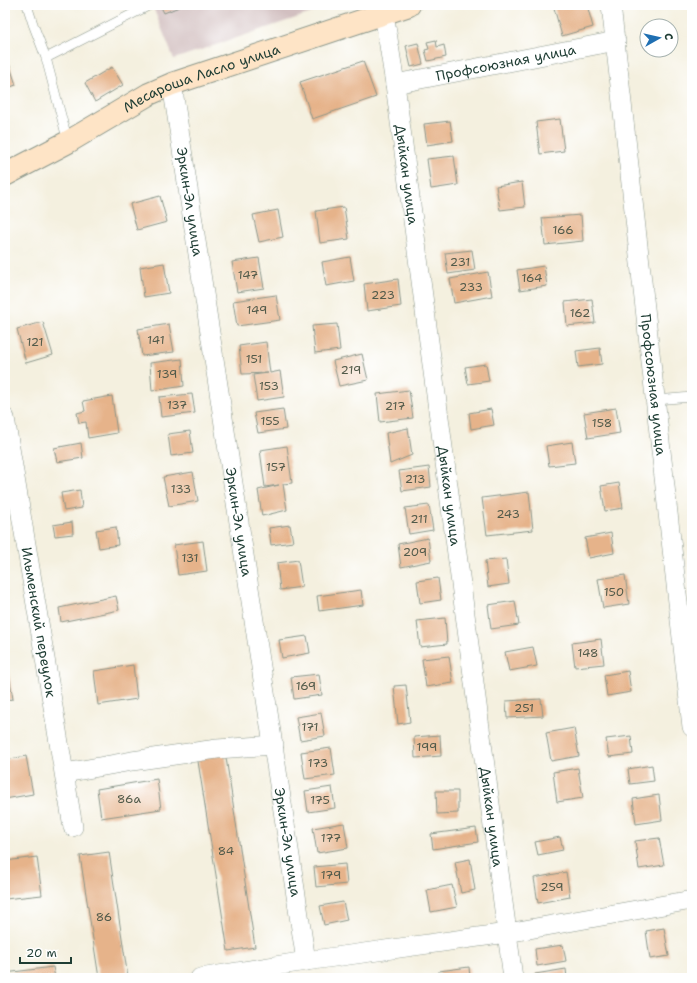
<svg xmlns="http://www.w3.org/2000/svg" width="697" height="983" font-family="'Shantell Sans',sans-serif">
  <style>
    .industrial { fill: #d2bfc0 }
    .building { fill: #e6b38a }
    .lines { fill: none; stroke-linecap: round; stroke-linejoin: round }
    .lane-casing { stroke: #8a968a; stroke-width: 10 }
    .street-casing { stroke: #8a968a; stroke-width: 20 }
    .secondary-casing { stroke: #8a968a; stroke-width: 24 }
    .lane { stroke: #fff; stroke-width: 9 }
    .street { stroke: #fff; stroke-width: 19 }
    .secondary { stroke: #fee4c6; stroke-width: 22 }
    .labels { text-anchor: middle; dominant-baseline: central; stroke-width: 3.5; stroke-linejoin: round; paint-order: stroke }
    .number-label { font-size: 12px; fill: #515a4a }
    .street-label { font-size: 14px; fill: #1f3d34; stroke: #fff }
  </style>
  <rect width="100%" height="100%" fill="#fff"/>
  <filter id="ink" filterUnits="userSpaceOnUse"><feTurbulence type="fractalNoise" baseFrequency=".025" numOctaves="2"/><feDisplacementMap in="SourceGraphic" scale="8" xChannelSelector="R" yChannelSelector="G"/><feConvolveMatrix kernelMatrix="1 2 1 2 8 2 1 2 1" color-interpolation-filters="sRGB"/></filter>
  <filter id="wash" filterUnits="userSpaceOnUse"><feTurbulence type="fractalNoise" baseFrequency=".012" numOctaves="4" result="noise"/><feDisplacementMap in="SourceGraphic" scale="16" xChannelSelector="R" yChannelSelector="G"/><feGaussianBlur stdDeviation="0.9" result="paint"/><feColorMatrix in="noise" values="0 0 0 0 0 0 0 0 0 0 0 0 0 0 0 0 0 1.4 0 .05"/><feComposite in="paint" operator="in"/></filter>
  <g filter="url(#wash)">
    <rect width="100%" height="100%" fill="#f4f0df"/>
    <path class="industrial" d="M152,5h183l-161,54z"/>
    <g id="blocks">
      <path class="building" d="M160,5h24l-20,8z
        M563,5h24l6,22 -31,9 -8,-28z
        M436,40l1,7 7,-2 2,12 -18,4 -3,-11 4,-1 -2,-7z
        M418,43l5,21 -12,3 -5,-21z
        M5,51l11,34 -11,4z
        M363,61l13,36 -64,22 -12,-37z
        M112,67l11,18 -28,17 -10,-19z
        M560,119l4,32 -24,3 -4,-32z
        M450,121l3,20 -26,4 -3,-21z
        M454,156l4,29 -27,4 -4,-30z
        M522,182l3,25 -25,3 -4,-24z
        M160,196l7,26 -30,8 -7,-26z
        M344,207l5,32 -29,4 -4,-32z
        M278,210l5,27 -24,5 -6,-27z
        M581,215l2,26 -38,4 -3,-27z
        M472,250l3,20 -27,4 -3,-21z
        M350,257l4,24 -28,5 -4,-24z
        M259,258l5,30 -27,4 -5,-30z
        M164,263l5,30 -25,4 -4,-30z
        M544,266l3,20 -27,4 -3,-20z
        M488,272l4,24 -38,7 -4,-24z
        M398,279l3,27 -34,5 -3,-27z
        M276,295l4,25 -43,6 -4,-25z
        M592,299l3,24 -28,3 -2,-24z
        M43,322l10,33 -27,8 -9,-34z
        M169,324l5,28 -32,4 -4,-27z
        M337,324l3,26 -25,3 -3,-27z
        M266,342l4,31 10,-2 4,26 -27,4 -4,-26 15,-2 -26,1 -3,-28z
        M600,348l2,16 -24,3 -2,-16z
        M362,354l6,26 -29,6 -6,-25z
        M182,359l2,27 -32,5 -2,-28z
        M486,364l3,17 -21,3 -3,-17z
        M409,390l4,28 -33,4 -3,-28z
        M192,394l3,19 -34,4 -2,-20z
        M112,396l5,37 -29,5 -2,-16 -7,1 -2,-10 8,-2 -2,-10z
        M616,408l4,25 -32,5 -4,-25z
        M283,409l3,20 -28,4 -4,-20z
        M491,409l3,16 -23,4 -2,-16z
        M408,428l4,27 -22,9 -4,-31z
        M190,431l3,22 -22,3 -3,-22z
        M572,442l3,21 -26,3 -3,-20z
        M81,443l2,15 -26,4 -3,-14z
        M287,446l5,37 -9,1 4,26 -25,6 -4,-26 21,-5 -14,2 -5,-37z
        M429,467l2,20 -29,4 -3,-20z
        M193,472l5,29 -29,5 -6,-29z
        M619,483l4,25 -18,3 -4,-25z
        M80,490l2,18 -18,3 -3,-18z
        M529,492l4,38 -46,5 -5,-37z
        M429,505l4,25 -24,4 -4,-26z
        M72,522l1,12 -18,2 -2,-11z
        M290,525l3,17 -22,3 -2,-17z
        M116,527l2,18 -19,3 -3,-18z
        M611,533l3,20 -25,5 -4,-20z
        M428,538l3,23 -30,6 -3,-23z
        M203,541l4,30 -29,4 -4,-30z
        M506,559l3,25 -21,3 -3,-26z
        M298,560l4,27 -22,3 -3,-27z
        M625,575l4,29 -26,4 -5,-29z
        M438,578l3,22 -21,3 -3,-22z
        M361,590l2,15 -44,6 -2,-15z
        M116,596l3,14 -58,12 -2,-14z
        M515,601l4,24 -28,4 -3,-24z
        M445,618l2,26 -27,3 -3,-26z
        M307,636l3,17 -28,5 -3,-18z
        M601,639l3,25 -29,3 -3,-24z
        M533,647l4,19 -28,5 -4,-19z
        M449,656l4,27 -27,4 -4,-28z
        M5,663h2l6,36 -8,1z
        M133,665l4,34 -39,6 -4,-34z
        M628,671l3,21 -24,4 -3,-21z
        M319,674l3,21 -28,4 -3,-22z
        M406,685l4,37 -12,2 -4,-38z
        M541,699l2,17 -36,2 -1,-17z
        M321,713l4,23 -25,4 -4,-23z
        M574,728l5,28 -28,5 -5,-28z
        M440,735l1,21 -26,2 -1,-21z
        M631,736l2,18 -24,3 -3,-18z
        M331,748l4,27 -30,4 -4,-27z
        M225,751l30,196 -27,4 -31,-196z
        M26,756l7,38 -28,5v-39z
        M652,765l2,16 -24,3 -2,-15z
        M578,768l5,30 -26,4 -4,-30z
        M157,779l4,30 -60,9 -4,-29z
        M332,787l3,21 -27,4 -3,-21z
        M436,791h22v22l-21,1z
        M659,795l3,25 -26,4 -3,-25z
        M344,823l4,25 -31,5 -4,-25z
        M476,828l2,14 -45,7 -2,-15z
        M560,837l3,13 -25,5 -3,-13z
        M659,838l5,27 -25,4 -4,-28z
        M109,852l19,126h-29l-19,-122z
        M37,857l5,38 -37,4v-38z
        M470,859l5,31 -14,3 -6,-31z
        M345,864l2,20 -31,3 -2,-20z
        M566,872l4,25 -32,6 -4,-25z
        M452,885l5,22 -26,5 -4,-22z
        M343,902l4,18 -23,5 -4,-19z
        M664,928l5,28 -19,3 -4,-28z
        M563,945l3,16 -29,5 -2,-17z
        M53,967l2,11h-50v-5z
        M469,967l1,11h-30l-1,-7z
        M566,969l1,9h-31l-1,-4z"/>
    </g>
  </g>
  <g filter="url(#ink)">
    <use href="#blocks" fill-opacity="0" stroke="#8a968a" stroke-width="1"/>
    <g class="lines">
      <g class="lane-casing">
        <path id="lane" d="M27,5l6,19 13,34 22,84
          M46,58l104,-53
          M656,400l36,-3"/>
      </g>
      <g class="street-casing">
        <g id="street">
          <path id="s1" d="M611,5l81,722"/>
          <path id="s2" d="M384,13l11,71 118,894"/>
          <path id="s3" d="M172,84l134,877"/>
          <path id="s4" d="M395,84l221,-43"/>
          <path id="s5" d="M5,418l68,409"/>
          <path d="M65,773l67,-12 85,-12 57,-4"/>
          <path d="M200,978l106,-17 201,-28 185,-33"/>
        </g>
      </g>
      <g class="secondary-casing">
        <g id="secondary">
          <path id="s6" d="M5,175l63,-33 81,-48 23,-10 237,-79"/>
        </g>
      </g>
      <use href="#lane" class="lane"/>
      <use href="#street" class="street"/>
      <use href="#secondary" class="secondary"/>
    </g>
  </g>
  <g class="labels">
    <g class="number-label">
      <text x="563" y="230">166</text>
      <text x="460" y="262">231</text>
      <text x="248" y="275">147</text>
      <text x="532" y="278">164</text>
      <text x="471" y="287">233</text>
      <text x="383" y="295">223</text>
      <text x="257" y="310">149</text>
      <text x="580" y="313">162</text>
      <text x="156" y="340">141</text>
      <text x="35" y="342">121</text>
      <text x="254" y="359">151</text>
      <text x="351" y="370">219</text>
      <text x="167" y="374">139</text>
      <text x="269" y="386">153</text>
      <text x="177" y="405">137</text>
      <text x="395" y="406">217</text>
      <text x="270" y="421">155</text>
      <text x="602" y="423">158</text>
      <text x="276" y="467">157</text>
      <text x="415" y="479">213</text>
      <text x="181" y="489">133</text>
      <text x="508" y="514">243</text>
      <text x="419" y="519">211</text>
      <text x="415" y="552">209</text>
      <text x="190" y="558">131</text>
      <text x="614" y="592">150</text>
      <text x="588" y="653">148</text>
      <text x="306" y="686">169</text>
      <text x="524" y="708">251</text>
      <text x="310" y="727">171</text>
      <text x="427" y="747">199</text>
      <text x="318" y="763">173</text>
      <text x="129" y="799">86а</text>
      <text x="320" y="800">175</text>
      <text x="331" y="838">177</text>
      <text x="226" y="851">84</text>
      <text x="331" y="875">179</text>
      <text x="552" y="887">259</text>
      <text x="104" y="917">86</text>
    </g>
    <g class="street-label">
      <text stroke="none"><textPath href="#s4" startOffset="113">Профсоюзная улица</textPath></text>
      <text stroke="none"><textPath href="#s6" startOffset="220">Месароша Ласло улица</textPath></text>
      <text stroke="none"><textPath href="#s2" startOffset="163">Дыйкан улица</textPath></text>
      <text stroke="none"><textPath href="#s3" startOffset="119">Эркин-Эл улица</textPath></text>
      <text stroke="none"><textPath href="#s1" startOffset="382">Профсоюзная улица</textPath></text>
      <text stroke="none"><textPath href="#s2" startOffset="487">Дыйкан улица</textPath></text>
      <text stroke="none"><textPath href="#s3" startOffset="443">Эркин-Эл улица</textPath></text>
      <text stroke="none"><textPath href="#s5" startOffset="207">Ильменский переулок</textPath></text>
      <text stroke="none"><textPath href="#s2" startOffset="811">Дыйкан улица</textPath></text>
      <text stroke="none"><textPath href="#s3" startOffset="767">Эркин-Эл улица</textPath></text>
    </g>
  </g>
  <rect width="697" height="983" fill="none" stroke="#fff" stroke-width="20"/>
  <g transform="translate(659 38) rotate(82)"><circle r="19" fill="#ffffff" stroke="#a5b1ae"/>
  <path d="M0-3L7 15L0 10L-7 15Z" fill="#1f6fb2"/>
  <text y="-6" font-size="11" font-weight="bold" text-anchor="middle" fill="#1f3d34">С</text>
  </g>
  <path d="M20 957v6h51v-6" fill="none" stroke="#1f3d34" stroke-width="2"/>
  <text x="26" y="957" font-size="12" fill="#1f3d34" stroke="#ffffff" stroke-width="3" paint-order="stroke">20 m</text>
</svg>
